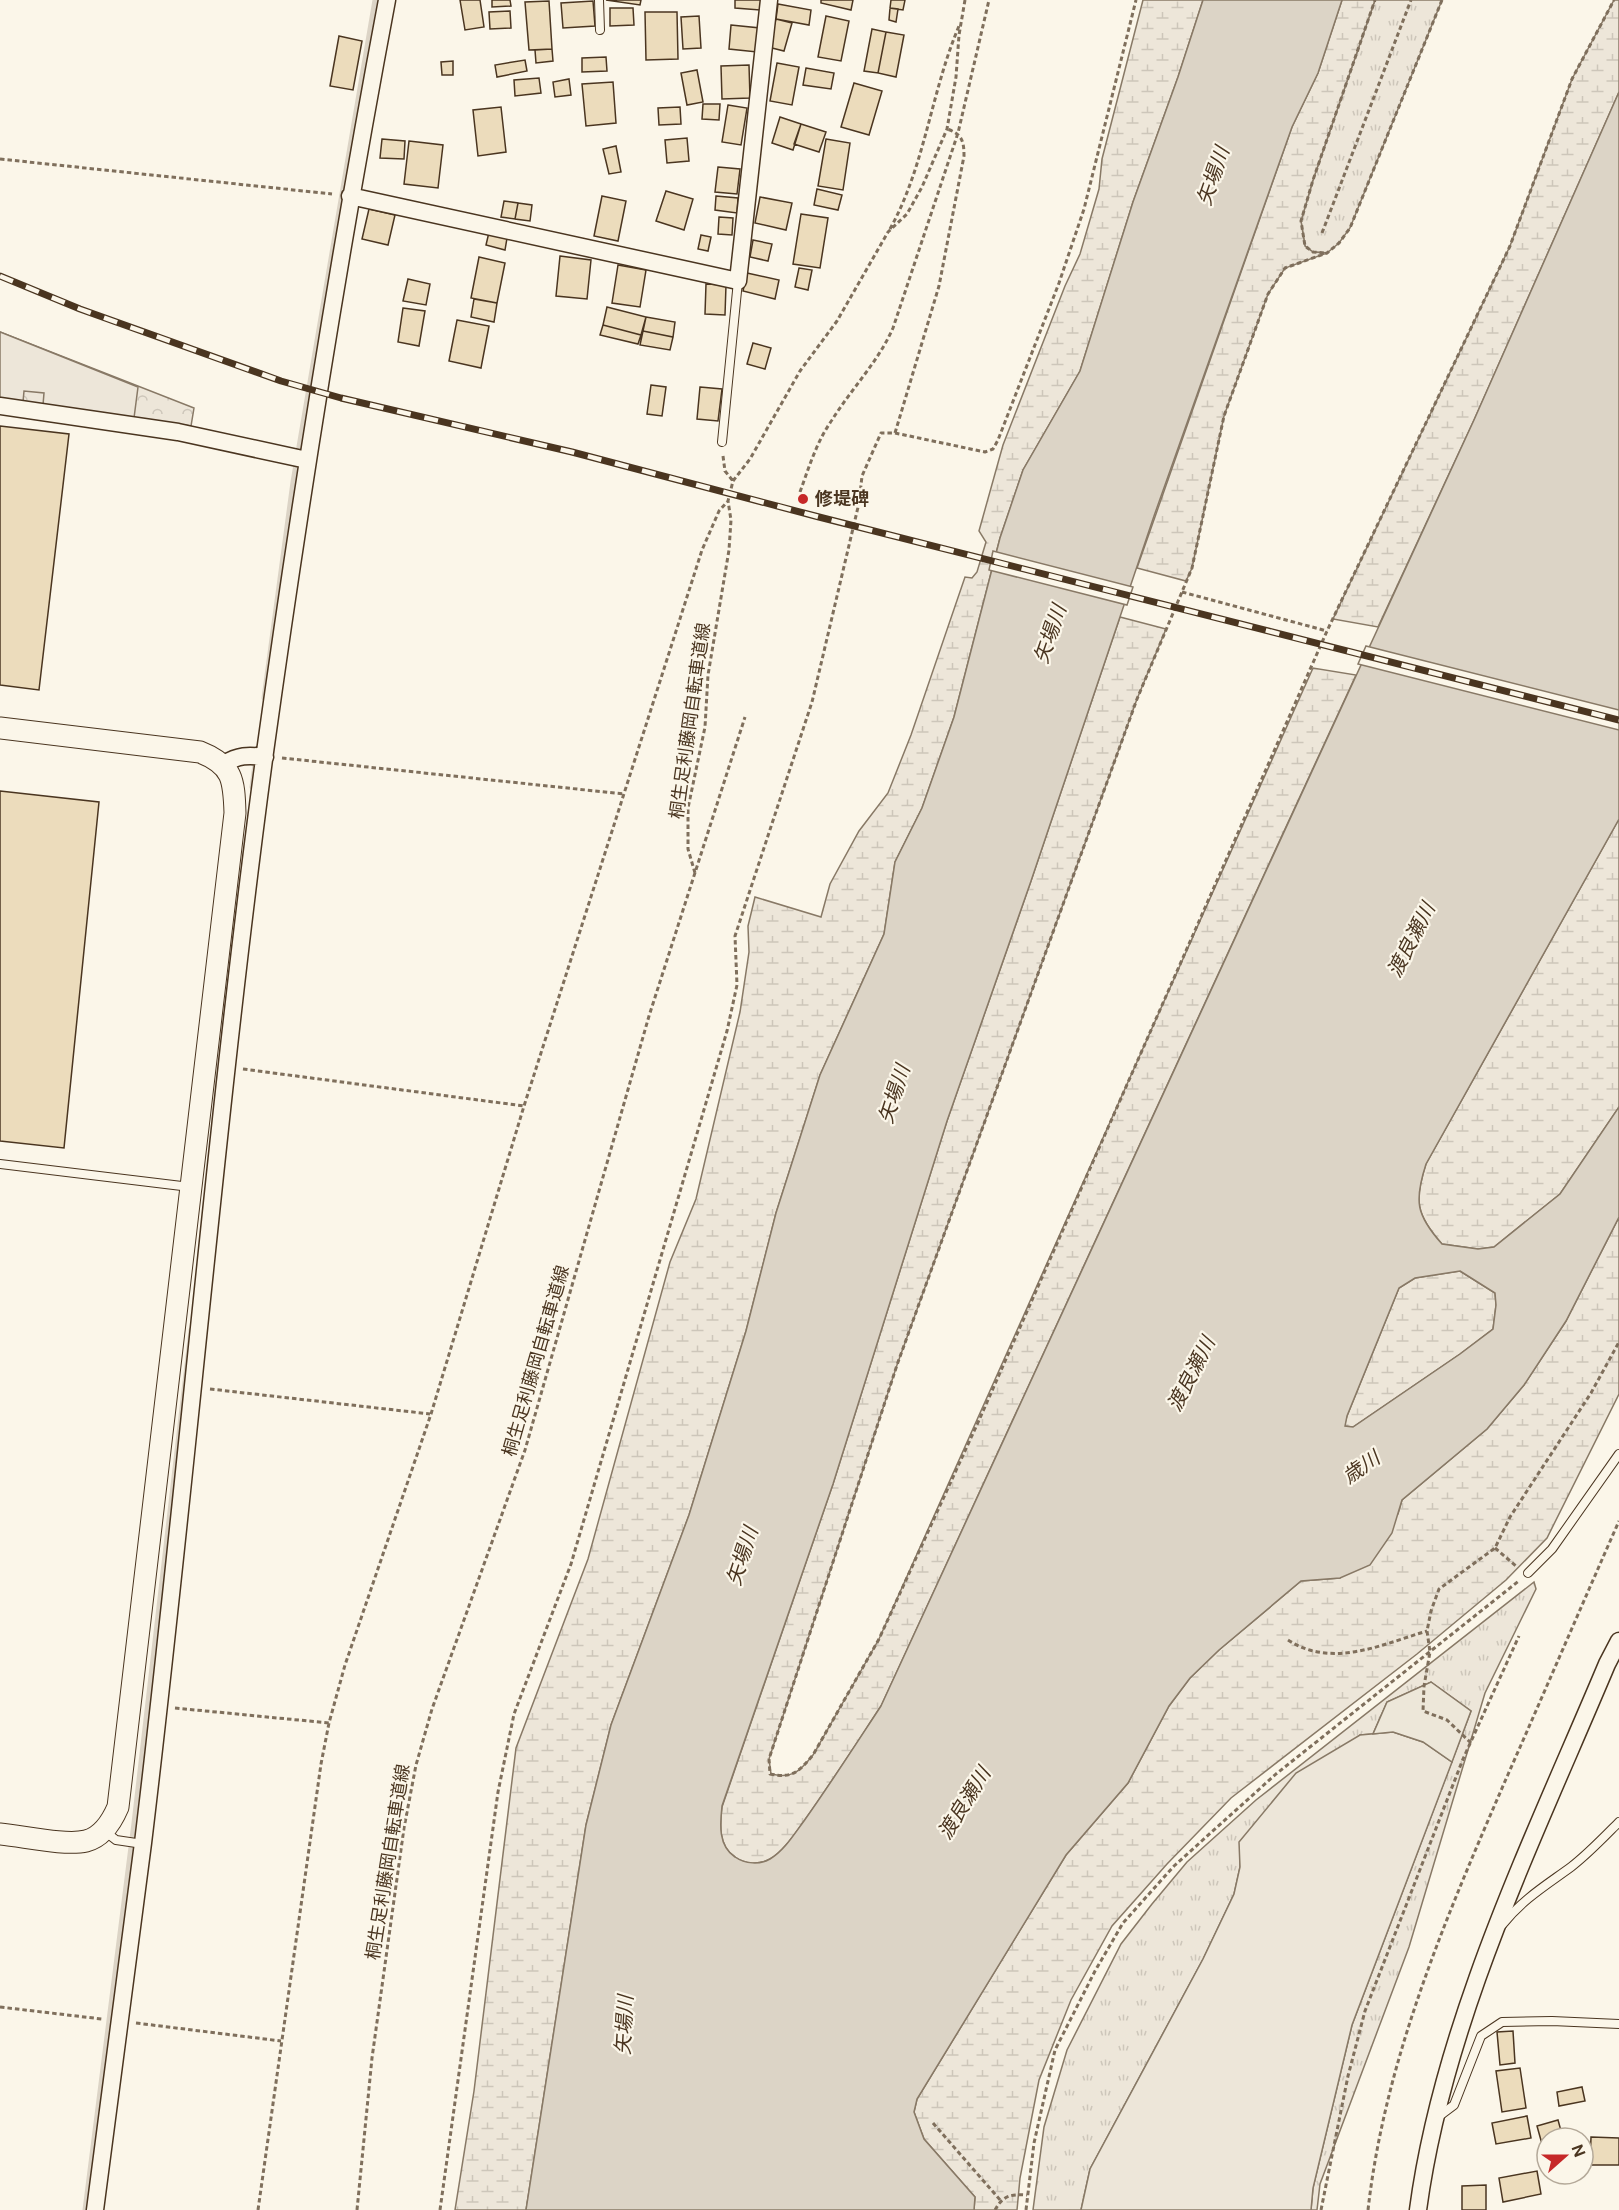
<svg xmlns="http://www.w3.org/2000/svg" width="1619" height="2210" font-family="'DM Sans','Noto Sans JP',sans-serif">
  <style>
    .grass { fill: url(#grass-tufts); stroke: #887966; stroke-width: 1.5 }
    .wetland { fill: url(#wetland-marsh); stroke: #887966; stroke-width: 1.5 }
    .park { fill: url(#park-crowns); stroke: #887966; stroke-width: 1.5 }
    .garden { fill: #ede6d9; stroke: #887966; stroke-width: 1.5 }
    .parking { fill: #ede7d9; stroke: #887966; stroke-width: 1.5 }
    .water { fill: #dcd4c6; stroke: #887966; stroke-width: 1.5; fill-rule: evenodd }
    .pier { fill: #fbf6e9; stroke: #887966; stroke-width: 1.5 }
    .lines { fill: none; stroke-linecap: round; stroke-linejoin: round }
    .stream { stroke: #dcd4c6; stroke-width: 5 }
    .building { fill: #ecdcbc; stroke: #4a3520; stroke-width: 1.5 }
    .service-casing { stroke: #4a3520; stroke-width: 10 }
    .minor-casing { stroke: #4a3520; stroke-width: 19 }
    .tertiary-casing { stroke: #4a3520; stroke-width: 23 }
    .path { stroke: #7f6f5c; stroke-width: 3; stroke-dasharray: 4.5 3; stroke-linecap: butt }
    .service { stroke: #fbf6e9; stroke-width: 8 }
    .minor { stroke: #fbf6e9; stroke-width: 16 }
    .tertiary { stroke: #fbf6e9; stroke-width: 21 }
    .rail-casing { stroke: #4a3520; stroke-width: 7 }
    .rail { stroke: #fbf6e9; stroke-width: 4.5; stroke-dasharray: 14; stroke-linecap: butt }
    .poi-dot { fill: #c62828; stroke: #fbf6e9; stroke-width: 2 }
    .labels { text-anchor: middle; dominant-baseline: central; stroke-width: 4.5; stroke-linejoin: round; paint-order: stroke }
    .poi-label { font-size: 18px; font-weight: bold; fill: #4a3520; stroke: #fbf6e9; text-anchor: start }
    .street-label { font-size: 18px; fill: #4a3520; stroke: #fbf6e9 }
    .water-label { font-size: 20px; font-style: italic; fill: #4a3520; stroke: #fbf6e9 }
  </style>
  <defs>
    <pattern id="grass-tufts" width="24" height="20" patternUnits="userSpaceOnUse" patternTransform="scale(1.5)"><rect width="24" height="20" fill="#ede6d9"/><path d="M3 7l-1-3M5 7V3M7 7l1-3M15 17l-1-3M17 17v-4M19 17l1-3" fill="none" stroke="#cdc6ba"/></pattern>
    <pattern id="wetland-marsh" width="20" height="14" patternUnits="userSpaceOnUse" patternTransform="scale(1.5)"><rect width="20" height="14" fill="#ede6d9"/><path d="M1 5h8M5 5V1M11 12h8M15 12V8" fill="none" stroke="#cdc6ba"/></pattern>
    <pattern id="park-crowns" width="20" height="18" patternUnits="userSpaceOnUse" patternTransform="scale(1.5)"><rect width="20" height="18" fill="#ede6d9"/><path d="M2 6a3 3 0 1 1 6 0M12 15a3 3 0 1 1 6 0" fill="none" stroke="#cdc6ba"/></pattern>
  </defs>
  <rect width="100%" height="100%" fill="#fbf6e9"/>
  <path class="grass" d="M1375,0h67l-92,228 -11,15 -12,10 -14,-1 -8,-6 -4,-25 12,-41z
    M1534,1582l2,7 -51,104 -76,254 -89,237 -3,26h-6l2,-22 39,-163 119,-314 -40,-29 -44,20 -14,32 -13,1 -120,107v25l-6,27 -31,65 -113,210 -9,41h-48l11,-83 23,-77 54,-106 31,-40 35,-42 69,-62z"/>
  <path class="wetland" d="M1143,0h60l-25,77 -45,125 -53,169 -57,99 -23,68 -46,179 -32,91 -27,54 -11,72 -64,141 -44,138 -30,118 -57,184 -78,210 -25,100 -60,385h-71l19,-119 42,-343 72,-189 82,-297 26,-63 44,-187 9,-60 -1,-26 7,-29 66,20 9,-33 29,-53 29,-38 23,-58 54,-158 7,1 5,-6 9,-30 -7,-11 24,-86 62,-159 15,-32 19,-65 3,-30z
    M1342,0h33l-62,180 -12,41 4,25 8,6 14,1 -42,15 -17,26 -44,122 -32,152 -6,13 -49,-13 155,-441 26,-54z
    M1614,0h5v92l-145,328 -96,207 -45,-8 177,-373 62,-167z
    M1120,617l46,12 -29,70 -240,666 -128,394 2,15c22,5 29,-3 42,-19l66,-116 434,-971 43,7 -475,1031c-25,38 -50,77 -77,115 -9,12 -20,30 -34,38 -10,6 -25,5 -35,-2 -17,-11 -15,-33 -13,-50l111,-323 114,-363 84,-240z
    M1619,819v288l-59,87 -66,53 -16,2 -36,-5c-26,-29 -28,-43 -16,-80z
    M1619,1217v177l-72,144 -41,42 -89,74 -186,144 -64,66 -55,62 -41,74 -32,80 -19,98 -3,32h-43l1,-13 -51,-58 -10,-27 3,-13 149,-244 62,-72 41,-77 21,-28 29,-28 82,-69 39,-3 58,-64 4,-14 85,-71 37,-44 42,-64z
    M1460,1271l35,22 1,12 -3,24 -33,25 -107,73 -9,-1 3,-10 52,-128 16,-10z"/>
  <path class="park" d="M0,332l194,76 -3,18 -191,-27z"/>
  <path class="garden" d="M0,332l138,55 -4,31 -91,-13 1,-12 -20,-2 -1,11 -23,-3z
    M1393,1732l30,10 29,20 -100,263 -39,163 -2,22h-230l9,-41 113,-210 31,-65 6,-27 -1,-25 57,-69 64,-38z"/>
  <path class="parking" d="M1431,1682l40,29 -19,51 -29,-20 -30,-10 -20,2 14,-32z"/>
  <path class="water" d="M1203,0h139l-24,73 -26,54 -138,389 -123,365 -84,240 -114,363 -111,322c-2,18 -4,40 13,51 10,7 25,8 35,2 14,-8 25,-26 34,-38 27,-38 52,-77 77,-115l593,-1286 145,-328v727l-193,345c-12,37 -10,51 16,80l36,5 16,-2 66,-53 59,-87v110l-53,104 -42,64 -37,44 -85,71 -10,33 -22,32 -30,13 -39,3 -82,69 -29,28 -21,28 -41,77 -62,72 -149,244 -3,13 10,27 51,58 -1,13h-448l60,-385 25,-100 78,-210 57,-184 30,-118 44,-138 64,-141 11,-72 27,-54 32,-91 46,-179 23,-68 57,-99 53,-169 45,-125zM1460,1271l35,22 1,12 -3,24 -33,25 -107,73 -8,-1 2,-10 52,-128 16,-10z"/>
  <path class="pier" d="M993,551l140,36 -6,18 -138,-35z
    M1366,646l253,64v20l-261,-66z"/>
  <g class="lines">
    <path class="stream" d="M264,698l29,-216 82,-482
      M252,787l4,-30
      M85,2210l49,-387 57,-493"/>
  </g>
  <path class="building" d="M460,0h20l4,27 -19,3z
    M492,0h18l1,6 -19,1z
    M606,0h35l-1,5z
    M735,0h26l-1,10 -25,-2z
    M821,0h32l-2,10 -30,-7z
    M891,0h14l-2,10 -13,-2z
    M549,1l3,48 -23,1 -4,-48z
    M593,1l2,25 -32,2 -2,-25z
    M778,4l33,6 -2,15 -33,-6z
    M610,8h23l1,17 -24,1z
    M890,8l8,1 -2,13 -7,-2z
    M510,11l1,17 -21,1 -1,-17z
    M645,12h32l1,47 -32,1z
    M699,16l2,32 -18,1 -2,-32z
    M826,16l23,5 -8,40 -23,-4z
    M776,19l16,4 -8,28 -16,-4z
    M731,25l29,3 -3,24 -28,-3z
    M872,29l14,3 -8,41 -14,-2z
    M886,32l18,3 -8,42 -18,-4z
    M339,36l23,5 -9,49 -23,-4z
    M552,49l1,12 -17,2 -1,-13z
    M606,57l1,14 -25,1v-14z
    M525,60l2,11 -30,6 -2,-12z
    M453,61v14h-11l-1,-13z
    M777,63l22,4 -7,38 -22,-4z
    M749,65l1,33 -28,1 -1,-33z
    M806,68l28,5 -3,16 -28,-4z
    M697,70l6,32 -16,3 -6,-32z
    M539,78l2,15 -26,3 -1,-16z
    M569,79l2,16 -16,2 -2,-15z
    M613,82l3,41 -30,3 -4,-42z
    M854,83l28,8 -13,44 -28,-8z
    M703,104h17l-1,16 -17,-1z
    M728,105l19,3 -6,37 -19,-3z
    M501,107l5,45 -28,4 -5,-46z
    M680,107l1,17 -22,1 -1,-17z
    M780,117l21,7 -8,26 -21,-7z
    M801,124l25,8 -7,20 -25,-8z
    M687,138l2,23 -22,2 -2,-23z
    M382,139l23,2 -1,18 -24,-1z
    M826,139l24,4 -7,47 -25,-4z
    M409,141l34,4 -5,43 -34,-4z
    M616,146l5,26 -12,2 -6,-25z
    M718,167l22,2 -3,25 -22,-2z
    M817,189l25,6 -4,15 -24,-5z
    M666,191l27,8 -9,31 -28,-9z
    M602,196l24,5 -8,40 -24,-5z
    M716,196l22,2 -1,15 -22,-3z
    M760,197l32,6 -6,27 -31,-7z
    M504,201l14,2 -3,16 -14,-2z
    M518,203l14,2 -2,16 -15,-2z
    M369,209l26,6 -7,30 -26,-6z
    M801,214l27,4 -8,50 -27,-4z
    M719,217l14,1 -1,17 -14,-1z
    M490,228l18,4 -3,18 -19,-5z
    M701,235l10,2 -3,14 -10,-2z
    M753,240l19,4 -4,17 -18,-4z
    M560,256l31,4 -4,39 -31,-3z
    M479,257l26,6 -8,40 -26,-5z
    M618,265l28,5 -6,37 -28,-4z
    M799,268l13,2 -4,20 -13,-3z
    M747,273l32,7 -4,19 -32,-8z
    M408,279l22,5 -4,21 -23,-4z
    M706,284l20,1 -1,30 -20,-1z
    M474,299l23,4 -3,19 -23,-5z
    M607,307l39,10 -5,18 -38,-10z
    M403,308l22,3 -6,35 -21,-4z
    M646,317l29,5 -2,15 -30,-6z
    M457,320l32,6 -8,42 -32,-7z
    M603,325l38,10 -3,9 -38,-9z
    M643,331l30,6 -3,13 -30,-5z
    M753,343l18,5 -6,21 -18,-5z
    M651,385l15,2 -4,29 -15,-2z
    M700,387l22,2 -4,32 -21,-2z
    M0,426l69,8 -30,256 -39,-5z
    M0,791l99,11 -35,346 -64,-7z
    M1513,2031l2,32 -15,2 -3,-33z
    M1520,2068l6,40 -24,4 -6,-41z
    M1582,2087l3,14 -26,5 -2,-14z
    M1527,2116l4,22 -35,6 -4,-21z
    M1558,2120l5,18h-16v24l-10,-36z
    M1591,2137l28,1v27h-29z
    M1537,2171l4,23 -38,8 -4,-24z
    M1486,2185v25h-24v-24z"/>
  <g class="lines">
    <g class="service-casing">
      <path id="service" d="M599,0l1,30
        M722,442l16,-161
        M0,1164l190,23
        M1528,1573l24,-24 67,-95
        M103,1830l13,10 27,4
        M1502,1925c21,-26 43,-39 69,-58 17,-13 33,-30 48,-45
        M1438,2117l16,-12 27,-69 21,-14 50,-1 67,3"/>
    </g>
    <g class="minor-casing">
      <path id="minor" d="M350,196l388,85 31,-281
        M0,406l178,26 129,28
        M224,764c14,-9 24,-9 41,-7
        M95,2210c16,-122 33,-244 48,-367 44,-363 73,-728 122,-1091 35,-252 75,-502 122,-752
        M1418,2210c25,-188 116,-372 189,-546l12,-23"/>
    </g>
    <g class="tertiary-casing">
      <path id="tertiary" d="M0,728l200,24c33,13 34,28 35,61l-117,994c-6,14 -16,30 -32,34 -21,5 -63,-5 -86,-7"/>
    </g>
    <path class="path" d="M1442,0l-92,228 -11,15 -12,10 -42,15 -17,26 -44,122 -32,152 -55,131 -240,666 -128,394 1,15c23,5 29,-3 43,-19l66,-116 101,-221 347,-787 183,-385 62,-167 42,-79
      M0,159l332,35
      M890,229c35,-63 41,-137 69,-203
      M1322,233l89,-233
      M1324,253l-11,-1 -8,-6 -4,-25 12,-41 62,-180
      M895,433l44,-147 25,-130c0,-15 -2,-22 -17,-27
      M723,456l2,15 8,10
      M800,492c9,-25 17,-51 32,-72 20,-32 46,-58 61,-92l65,-195 31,-133
      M1182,592l145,39
      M282,758l342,36
      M695,873l-7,-24v-41l17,-81 3,-52 21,-125 2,-30 -3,-19 5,-20 17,-22 50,-88 37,-50 51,-89 19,-18 15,-27 25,-58 9,-52 3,-42 6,-35
      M243,1069l281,37
      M210,1389l220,25
      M1495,1548l21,18
      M1288,1640c44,29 95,4 139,-9
      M175,1708l154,15
      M1471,1743l-24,-23 -24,-9 1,-25 6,-34 -3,-21 4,-20 8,-22 56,-41 15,-31 81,-124 28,-51
      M0,2007l102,12
      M136,2023l145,18
      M933,2123l68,78
      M258,2210l63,-446 8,-41 16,-58 86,-251 93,-308 178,-556 17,-39 9,-10
      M357,2210l15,-152 32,-230 12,-63 16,-56 93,-259 124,-434 96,-299
      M440,2210l58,-418 16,-78 57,-150 156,-533 10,-46 -2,-49 77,-234 47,-199 3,-27 19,-43h14l90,19 8,-3 5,-9 61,-157 25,-74 52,-209
      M995,2210c8,-15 17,-16 32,-15
      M1026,2210l8,-67 21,-93 40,-79 28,-48 51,-57 102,-92 244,-194
      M1321,2210l27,-134 17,-65 98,-252 56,-123
      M1368,2210c17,-151 78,-293 138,-431 38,-86 75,-172 113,-258"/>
    <use href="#service" class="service"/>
    <use href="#minor" class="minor"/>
    <use href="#tertiary" class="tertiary"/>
    <g class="rail-casing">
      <path id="rail" d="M0,276l80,33 201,72 60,17 231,54 247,65 800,203"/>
    </g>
    <use href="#rail" class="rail"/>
  </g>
  <circle class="poi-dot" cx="803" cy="499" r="6"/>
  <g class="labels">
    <g class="poi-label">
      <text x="815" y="499">修堤碑</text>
    </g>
    <g class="street-label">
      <text transform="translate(690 721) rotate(-82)">桐生足利藤岡自転車道線</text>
      <text transform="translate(536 1361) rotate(-74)">桐生足利藤岡自転車道線</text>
      <text transform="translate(388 1862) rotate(-81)">桐生足利藤岡自転車道線</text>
    </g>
    <g class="water-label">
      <text transform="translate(1213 176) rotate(-71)">矢場川</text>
      <text transform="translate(1050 634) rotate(-71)">矢場川</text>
      <text transform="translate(1411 940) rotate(-63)">渡良瀬川</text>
      <text transform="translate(894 1094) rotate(-72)">矢場川</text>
      <text transform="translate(1191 1374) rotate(-63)">渡良瀬川</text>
      <text transform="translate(1361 1467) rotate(-35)">歳川</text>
      <text transform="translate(742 1556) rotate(-72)">矢場川</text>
      <text transform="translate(964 1803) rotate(-58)">渡良瀬川</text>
      <text transform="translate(624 2025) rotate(-87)">矢場川</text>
    </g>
  </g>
  <g transform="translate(1565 2156) rotate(69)"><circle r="28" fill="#fbf6e9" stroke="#b4a999" stroke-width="1.5"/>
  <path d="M0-4.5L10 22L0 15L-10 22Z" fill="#c62828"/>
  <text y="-9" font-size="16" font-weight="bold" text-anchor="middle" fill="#4a3520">N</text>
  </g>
</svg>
